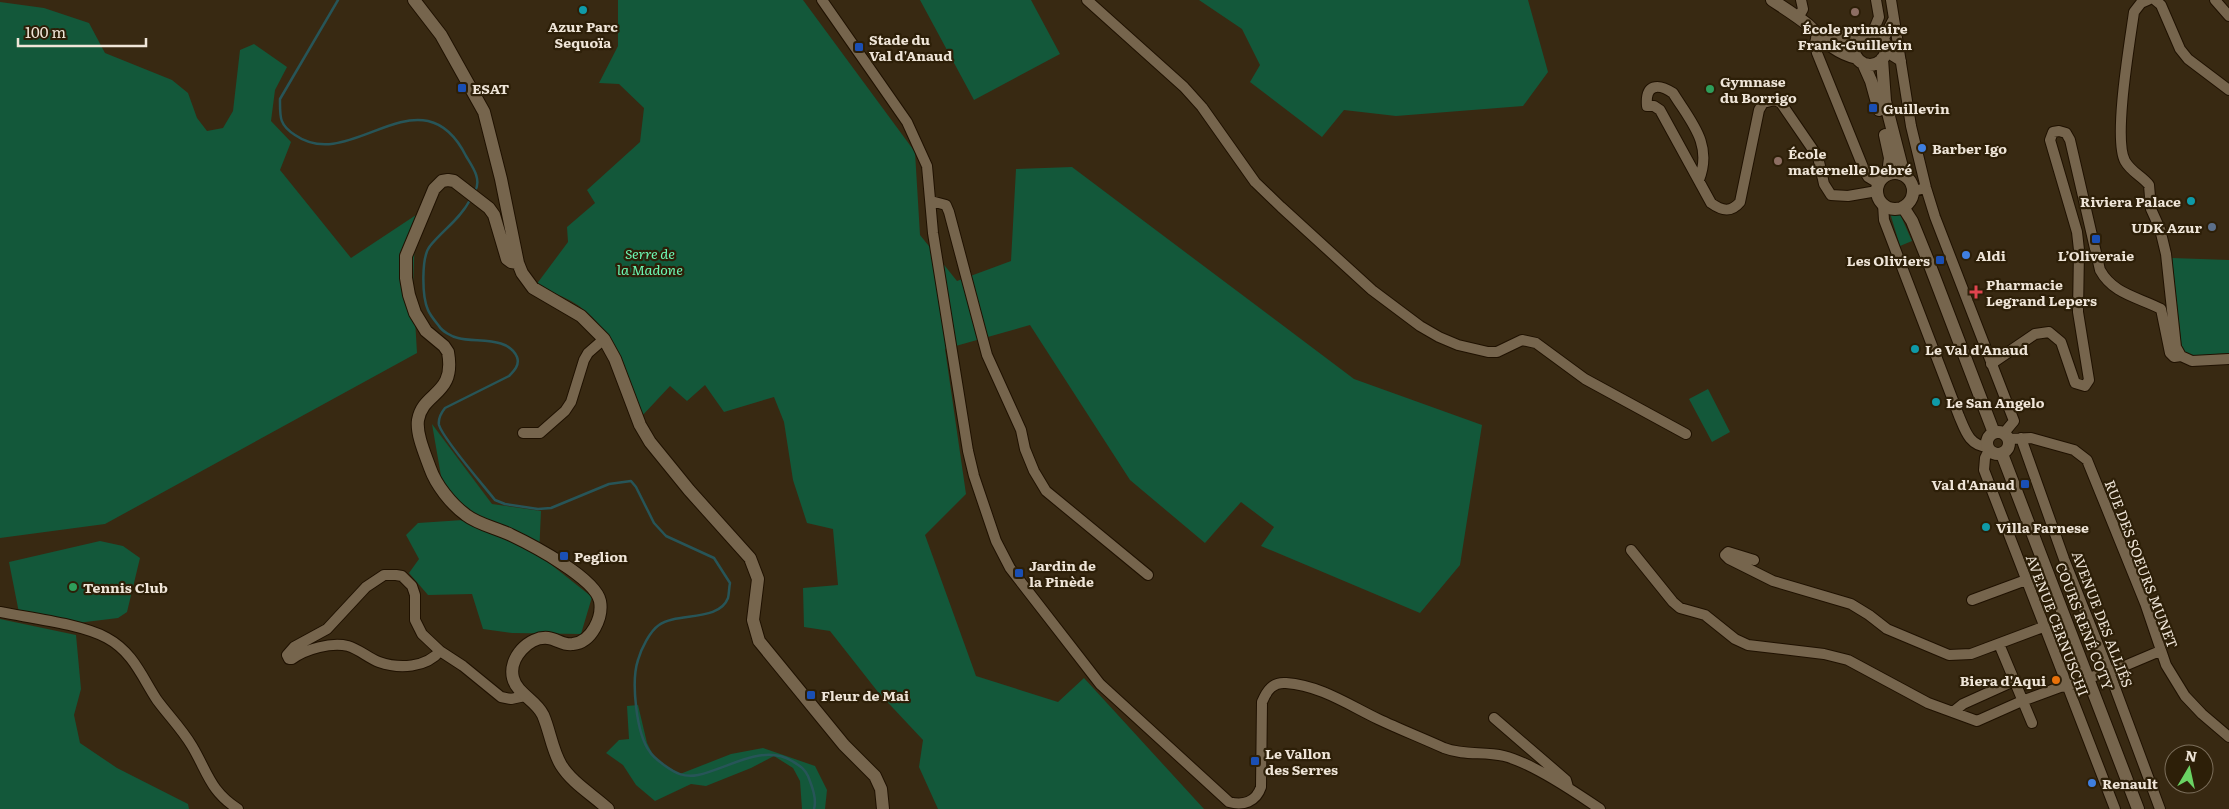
<svg xmlns="http://www.w3.org/2000/svg" width="2229" height="809" font-family="Literata,serif">
  <style>
    .green { fill: #13583a }
    .lines { fill: none; stroke-linecap: round; stroke-linejoin: round }
    .stream { stroke: #275558; stroke-width: 2.5 }
    .minor-casing { stroke: #1f1100; stroke-width: 12 }
    .tertiary-casing { stroke: #1f1100; stroke-width: 14 }
    .minor { stroke: #76654d; stroke-width: 10 }
    .tertiary { stroke: #76654d; stroke-width: 12 }
    .culture-dot { fill: #0f9aa8; stroke: #2d1f08; stroke-width: 2 }
    .education-dot { fill: #8d6e63; stroke: #2d1f08; stroke-width: 2 }
    .transit-dot { fill: #1a4fb4; stroke: #2d1f08; stroke-width: 2 }
    .leisure-dot { fill: #2e9e5b; stroke: #2d1f08; stroke-width: 2 }
    .shop-dot { fill: #3f7fe0; stroke: #2d1f08; stroke-width: 2 }
    .service-dot { fill: #5c6f8a; stroke: #2d1f08; stroke-width: 2 }
    .health-dot { fill: #e0444e; stroke: #2d1f08; stroke-width: 2 }
    .food-dot { fill: #e8710a; stroke: #2d1f08; stroke-width: 2 }
    .labels { text-anchor: middle; dominant-baseline: central; stroke-width: 4.5; stroke-linejoin: round; paint-order: stroke }
    .poi-label { font-size: 14px; font-weight: bold; fill: #efe5d8; stroke: #2d1f08; text-anchor: start }
    .park-label { font-size: 14px; font-style: italic; fill: #6cf8b4; stroke: #2d1f08 }
    .street-label { font-size: 14px; fill: #efe5d8; stroke: #2d1f08 }
  </style>
  <rect width="100%" height="100%" fill="#382912"/>
  <path class="green" d="M618,0h185l112,152 5,83 37,46 54,-20 5,-92 56,-2 282,212 128,46 -22,140 -40,48 -159,-67 13,-19 -33,-25 -36,41 -75,-63 -100,-155 -85,24 21,145 -41,41 51,141 82,26 26,-24 120,131h-266l-19,-42 4,-27 -45,-48 -48,-61 -26,-4 -1,-39 35,-3 -5,-56 -26,-6 -14,-43 -9,-58 -10,-25 -50,15 -19,-27 -18,16 -17,-15 -29,31c-15,-42 -27,-92 -70,-116 -11,-6 -23,-10 -35,-16l32,-43 -1,-15 28,-24 -8,-13 53,-48 4,-34 -25,-24 -20,-1 19,-37z
    M920,0h111l29,54 -86,46z
    M1199,0h329l20,72 -25,34 -127,10 -52,-6 -22,27 -72,-55 10,-17 -18,-36z
    M0,2l44,6 45,15 16,30 67,27 16,13 9,25 10,13 16,-3 10,-17 7,-61 14,-6 33,23 -12,23 -4,31 20,21 -11,28 71,88 65,-43 -3,70 4,68 -312,171 -105,14z
    M1890,213l10,1 12,27 -12,5z
    M2172,258l57,2v93l-38,3 -9,-6z
    M1708,389l22,43 -18,10 -23,-43z
    M432,424l60,80 49,7 -2,44 53,42 -11,37 -69,-1 -29,-4 -11,-35 -44,1 -19,-22 10,-14 -13,-24 12,-12 45,-3 -22,-44z
    M100,541l23,5 17,12 -13,54 -9,6 -49,6 -50,-11 -10,-51z
    M0,619l76,16 5,54 -7,26 6,28 37,25 71,36 1,5h-189z
    M638,705l9,38 8,16 25,15 51,-20 32,-6 52,18 12,24 -2,19h-23l-2,-28 -7,-13 -19,-12 -23,12 -45,18 -15,-2 -36,17 -19,-16 -13,-20 -17,-12 13,-13 10,-1 -2,-33z"/>
  <g class="lines">
    <path class="stream" d="M338,0l-58,99c0,18 -1,26 15,36 43,30 91,-23 133,-14 18,4 30,19 38,35 6,10 16,23 9,35
      M470,200c-10,19 -27,30 -40,46 -9,11 -8,51 -2,64 2,5 7,11 11,16 3,5 13,11 19,12 18,5 50,-2 59,19 3,8 -3,14 -8,19l-64,32c-4,5 -7,11 -6,17 4,14 45,61 56,75l10,4 33,5 13,-1 58,-24 22,-3 5,6 18,36 12,13 48,22 16,25c-1,5 -1,11 -2,15 -9,24 -51,14 -69,27 -9,6 -18,24 -21,35 -7,21 -2,74 12,92 3,5 9,9 14,13 11,8 20,13 34,10 29,-6 65,-32 94,-14 8,5 12,7 16,15 4,10 9,23 6,33"/>
    <g class="minor-casing">
      <path id="minor" d="M822,0l85,122 20,44 6,67 35,218 6,25 22,65 14,27 90,116 129,118c14,4 27,0 32,-15l1,-85c5,-12 11,-20 24,-19 33,2 63,22 92,36 21,10 44,19 66,29 21,8 39,3 60,8 28,7 71,36 96,53
        M1087,0l97,87 18,20 53,75 26,25 91,83 48,36 19,11 19,8 30,7h9l25,-12 14,3 49,36 101,55
        M1891,0l20,126 15,62 9,29 79,204 -10,12
        M2148,0l-7,3 -7,9c-4,29 -21,127 -9,149 6,11 17,15 24,24l2,24 9,20 6,25 10,93 5,9
        M2155,0l6,5 19,44 8,10 41,31
        M2215,0l14,16
        M1798,18l5,-9 -2,-9
        M1872,34l7,-17 -3,-17
        M1817,35l-2,8 2,10 48,119 3,5 10,6
        M1883,40l10,-20
        M1885,51l16,10
        M1699,180c14,-36 -8,-58 -26,-87 -15,-10 -28,-9 -26,13h7l6,4 51,93c11,8 20,10 29,-1l19,-92 4,-7 12,-3 6,3 37,54 6,27 7,11 17,1 29,-5
        M1913,191l13,-3
        M931,201l15,4 3,7 38,143 34,75 4,19 9,22 12,20 102,84
        M1883,204l1,16 75,196c6,14 10,30 29,31
        M2181,356l11,5 37,-2
        M1991,364l44,-30 14,-2 12,10 14,41 10,3 4,-6 -11,-68 1,-62 -2,-18 -27,-92 3,-8 6,-1 7,2 4,7 30,130c13,24 38,27 61,39l9,44 4,4 7,-1
        M523,433h17l25,-22 6,-9 13,-42 4,-7 16,-14
        M2021,438l43,121 47,118 49,132
        M2009,439l22,-1 43,12 13,10 58,143 21,62 19,31 17,18 27,23
        M1989,450l-4,8 -1,12 131,339
        M1631,550l42,52 7,6 25,7 30,24 13,6 76,9 24,6 80,43 49,18 45,-20 38,-14 21,-4 7,-5 27,-8 45,-19
        M1754,560l-26,-8 -3,3 4,4 44,22 78,23 18,11 18,14 62,26 22,-1 72,-27
        M1972,600l54,-20
        M0,612c30,6 82,12 107,26 26,14 35,39 50,62 11,15 25,29 35,46 16,27 18,45 46,63
        M1999,644l33,79
        M440,651c-14,17 -41,18 -61,11 -11,-4 -20,-13 -31,-16 -17,-4 -42,3 -56,13h-3l-2,-4 7,-8 33,-18 39,-42 18,-12h12l6,1 10,10 3,9v25l7,14 18,17 23,15 38,31 10,2 14,-3
        M1953,712l10,-8 51,-23
        M1494,718l72,62 2,7"/>
    </g>
    <g class="tertiary-casing">
      <path id="tertiary" d="M414,0l27,35 43,77 17,67 17,84 4,10 11,15 48,28 23,23 11,20 25,66 10,17 39,48 61,68 8,21 -5,41 6,21 85,104 31,31 6,13 2,20
        M1772,0c12,8 25,16 36,25 16,15 27,28 49,33
        M1854 49a16 16 0 1 1 32 0a16 16 0 1 1-32 0Z
        M1817,35l43,2
        M1882,59l3,42 19,74
        M1863,63l8,18 8,29
        M1885,135l5,23 -2,16
        M1877 191a18 18 0 1 1 36 0a18 18 0 1 1-36 0Z
        M1903,207l9,14 17,42 65,170
        M518,263l-7,-1 -4,-3 -13,-44 -5,-7 -35,-27 -6,-1 -6,1 -8,8 -28,67v22l3,17 6,18 11,18 18,15 4,6c8,44 -25,39 -30,68 -2,14 7,34 12,48 6,17 21,36 36,47 13,10 31,13 45,20 21,10 84,43 89,66 3,16 -8,41 -27,43 -9,2 -16,-5 -25,-6 -19,-2 -40,20 -35,40 4,16 23,22 30,37 7,16 9,35 18,50 11,18 32,30 47,44
        M1987 443a11 11 0 1 1 22 0a11 11 0 1 1-22 0Z
        M2002,454l136,355"/>
    </g>
    <use href="#minor" class="minor"/>
    <use href="#tertiary" class="tertiary"/>
  </g>
  <g class="culture-dot">
    <circle cx="583" cy="10" r="5"/>
    <circle cx="2191" cy="201" r="5"/>
    <circle cx="1915" cy="349" r="5"/>
    <circle cx="1936" cy="402" r="5"/>
    <circle cx="1986" cy="527" r="5"/>
  </g>
  <g class="education-dot">
    <circle cx="1855" cy="12" r="5"/>
    <circle cx="1778" cy="161" r="5"/>
  </g>
  <g class="transit-dot">
    <rect x="854" y="42" width="10" height="10" rx="2.5"/>
    <rect x="457" y="83" width="10" height="10" rx="2.5"/>
    <rect x="1868" y="103" width="10" height="10" rx="2.5"/>
    <rect x="2091" y="234" width="10" height="10" rx="2.5"/>
    <rect x="1935" y="255" width="10" height="10" rx="2.5"/>
    <rect x="2020" y="479" width="10" height="10" rx="2.5"/>
    <rect x="559" y="551" width="10" height="10" rx="2.5"/>
    <rect x="1014" y="568" width="10" height="10" rx="2.5"/>
    <rect x="806" y="690" width="10" height="10" rx="2.5"/>
    <rect x="1250" y="756" width="10" height="10" rx="2.5"/>
  </g>
  <g class="leisure-dot">
    <circle cx="1710" cy="89" r="5"/>
    <circle cx="73" cy="587" r="5"/>
  </g>
  <g class="shop-dot">
    <circle cx="1922" cy="148" r="5"/>
    <circle cx="1966" cy="255" r="5"/>
    <circle cx="2092" cy="783" r="5"/>
  </g>
  <circle class="service-dot" cx="2212" cy="227" r="5"/>
  <path class="health-dot" d="M1973.5 284.5h5v5h5v5h-5v5h-5v-5h-5v-5h5z"/>
  <circle class="food-dot" cx="2056" cy="680" r="5"/>
  <g class="labels">
    <g class="poi-label">
      <text x="583" y="26" text-anchor="middle">Azur Parc<tspan x="583" dy="16">Sequoïa</tspan></text>
      <text x="1855" y="28" text-anchor="middle">École primaire<tspan x="1855" dy="16">Frank-Guillevin</tspan></text>
      <text x="869" y="39">Stade du<tspan x="869" dy="16">Val d'Anaud</tspan></text>
      <text x="1720" y="81">Gymnase<tspan x="1720" dy="16">du Borrigo</tspan></text>
      <text x="472" y="88">ESAT</text>
      <text x="1883" y="108">Guillevin</text>
      <text x="1932" y="148">Barber Igo</text>
      <text x="1788" y="153">École<tspan x="1788" dy="16">maternelle Debré</tspan></text>
      <text x="2181" y="201" text-anchor="end">Riviera Palace</text>
      <text x="2202" y="227" text-anchor="end">UDK Azur</text>
      <text x="1976" y="255">Aldi</text>
      <text x="2096" y="255" text-anchor="middle">L’Oliveraie</text>
      <text x="1930" y="260" text-anchor="end">Les Oliviers</text>
      <text x="1986" y="284">Pharmacie<tspan x="1986" dy="16">Legrand Lepers</tspan></text>
      <text x="1925" y="349">Le Val d'Anaud</text>
      <text x="1946" y="402">Le San Angelo</text>
      <text x="2015" y="484" text-anchor="end">Val d'Anaud</text>
      <text x="1996" y="527">Villa Farnese</text>
      <text x="574" y="556">Peglion</text>
      <text x="1029" y="565">Jardin de<tspan x="1029" dy="16">la Pinède</tspan></text>
      <text x="83" y="587">Tennis Club</text>
      <text x="2046" y="680" text-anchor="end">Biera d'Aqui</text>
      <text x="821" y="695">Fleur de Mai</text>
      <text x="1265" y="753">Le Vallon<tspan x="1265" dy="16">des Serres</tspan></text>
      <text x="2102" y="783">Renault</text>
    </g>
    <g class="park-label">
      <text x="650" y="253">Serre de<tspan x="650" dy="16">la Madone</tspan></text>
    </g>
    <g class="street-label">
      <text transform="translate(2142 564) rotate(69)">RUE DES SOEURS MUNET</text>
      <text transform="translate(2103 619) rotate(69)">AVENUE DES ALLIÉS</text>
      <text transform="translate(2058 625) rotate(69)">AVENUE CERNUSCHI</text>
      <text transform="translate(2085 626) rotate(69)">COURS RENÉ COTY</text>
    </g>
  </g>
  <g transform="translate(2189 769) rotate(9)"><circle r="24" fill="#2d1f08" stroke="#7b6e5b"/>
  <path d="M0-4L9 19L0 12L-9 19Z" fill="#6ad363"/>
  <text y="-8" font-size="14" font-weight="bold" text-anchor="middle" fill="#efe5d8">N</text>
  </g>
  <path d="M18 38v8h128v-8" fill="none" stroke="#efe5d8" stroke-width="2.5"/>
  <text x="25" y="38" font-size="15" fill="#efe5d8" stroke="#2d1f08" stroke-width="4" paint-order="stroke">100 m</text>
</svg>
